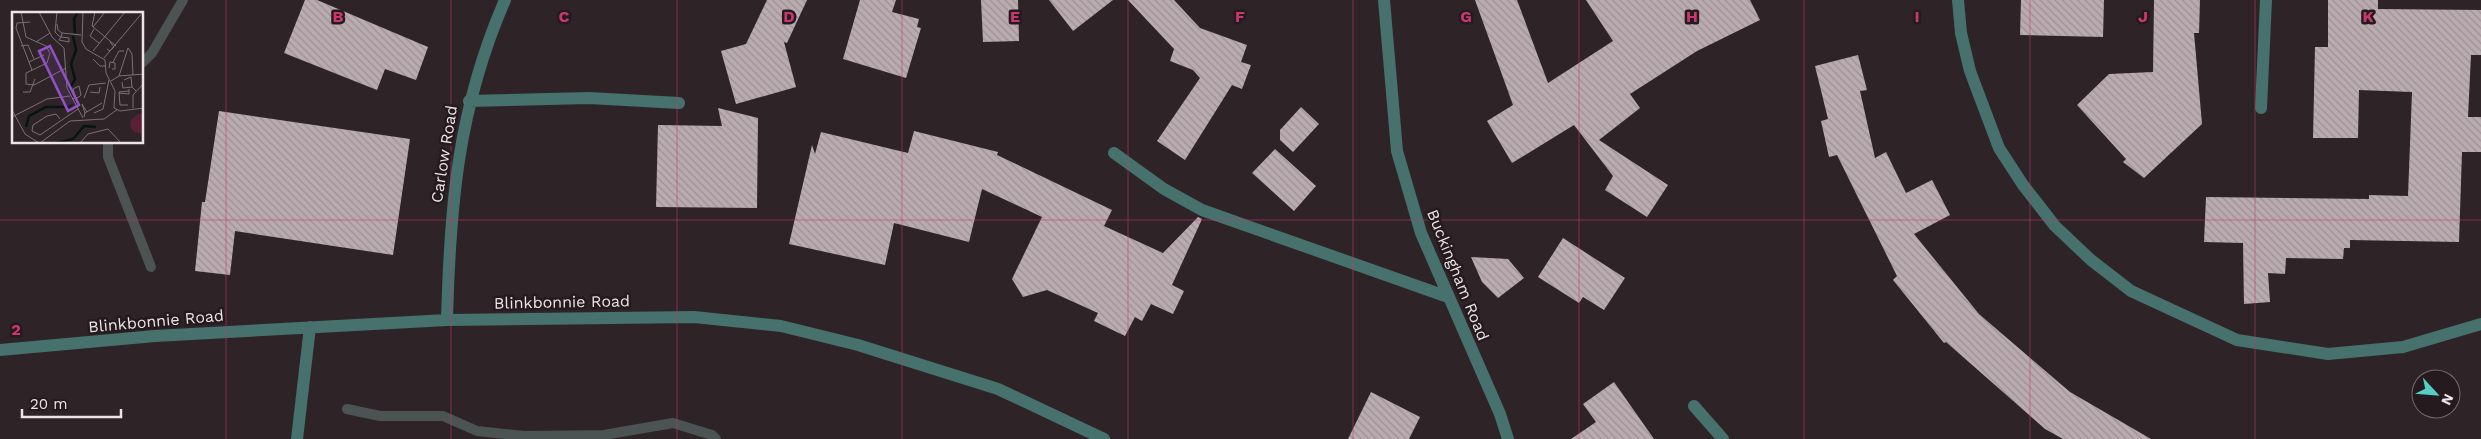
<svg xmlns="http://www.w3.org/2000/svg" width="2481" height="439" font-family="'Work Sans',sans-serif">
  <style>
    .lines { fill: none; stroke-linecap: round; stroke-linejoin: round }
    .stream { stroke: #4b5353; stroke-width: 10 }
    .building { fill: url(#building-back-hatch) }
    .minor { stroke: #46716d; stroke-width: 12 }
    .grid { fill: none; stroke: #c83770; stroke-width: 1; stroke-opacity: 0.55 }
    .labels { text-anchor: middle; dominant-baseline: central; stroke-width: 5; stroke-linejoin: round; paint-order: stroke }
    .street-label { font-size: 16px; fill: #ece4e7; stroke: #251a1d }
    .inset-river { fill: none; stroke: #061513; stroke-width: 2.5 }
    .inset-road { fill: none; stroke: #7a7174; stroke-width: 1 }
    .view { fill: #9251c7; fill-opacity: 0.15; stroke: #9251c7; stroke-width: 2.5 }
    .inset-edge { fill: none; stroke: #ece4e7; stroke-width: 2.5 }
    .grid-label { font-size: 16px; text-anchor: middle; font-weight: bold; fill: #c83770; stroke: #251a1d; stroke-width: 5; stroke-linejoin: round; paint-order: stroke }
  </style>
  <defs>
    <pattern id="building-back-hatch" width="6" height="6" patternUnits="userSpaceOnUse" patternTransform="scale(1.25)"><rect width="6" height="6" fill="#b9abaf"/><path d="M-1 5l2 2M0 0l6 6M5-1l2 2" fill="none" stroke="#9c9194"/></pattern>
  </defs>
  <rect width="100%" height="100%" fill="#2e2427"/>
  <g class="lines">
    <path class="stream" d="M142,63l10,-10 31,-53
      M108,142v15l43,110
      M347,409l33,7h63l34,15 47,5 80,-1 69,-12 39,12 4,4"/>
  </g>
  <path class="building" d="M305,0h12l111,47 -12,33 -31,-11 -8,21 -93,-37z
    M767,0h40l-20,43 -3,-1 12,45 -60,17 -15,-53 25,-7z
    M860,0h36l-4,12 27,7 -2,8 4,1 -15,50 -63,-19z
    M981,0h37l1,41 -36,1z
    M1049,0h64l-40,31z
    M1128,0h46l26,28 47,17 -6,17 10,3 -9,24 -10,-4 -47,75 -28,-19 43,-63 -7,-8 -23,-9 4,-12z
    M1475,0h42l31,83 65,-42 -27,-41h164l10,20 -63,31 -67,43 10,14 -41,32 69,45 -21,32 -42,-27 8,-14 -39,-51 -62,38 -25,-42 26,-16z
    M2021,0h83l-1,37 -83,-2z
    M2154,0h46l-1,33h-5l8,91 -58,54 -21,-16 3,-3 -49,-54 32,-31 44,-2z
    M2328,0h50v9l103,1v45h-10l-3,62h13v35h-19l-3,90 -109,-2v8h-6l-1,11 -57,-1 -1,16 -17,-1 2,29 -26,2 -1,-61 -39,-1 2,-45 163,2v-4l39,1 4,-104 -53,-2 -1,48h-45l2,-91h13z
    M1858,55l9,35 -7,1 15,67 11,-6 20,41 26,-13 18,35 -36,19 65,80 91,78 81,47h-88l-18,-10 -99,-87 -2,1 -51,-63 4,-4 -60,-121 -8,2 -8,-36 7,-2 -13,-53z
    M1301,107l18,17 -26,28 -13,-12v-10z
    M718,108l40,10 -1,90 -101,-1 2,-82 64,1z
    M219,111l191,28 -17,116 -158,-24 -5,44 -35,-4 7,-69h3z
    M914,131l84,21 -1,3 115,55 -8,16 59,27 35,-36 4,2 -30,66 12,6 -11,23 -22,-10 -9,17 -7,-4 -10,19 -31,-15 4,-8 -51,-23 -24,7 -11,-18 30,-62 -60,-28 -13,53 -75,-19 -9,42 -96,-21 23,-99 3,9 6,-22 87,21z
    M1275,149l41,37 -22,25 -42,-38z
    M1563,238l62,40 -21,32 -21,-13 -4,6 -41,-26z
    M1471,257l37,2 16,19 -26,20 -16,-16z
    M1614,382l40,57h-83l25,-17 -13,-18z
    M1371,392l49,25 -11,22h-61z"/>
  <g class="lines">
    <path class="minor" d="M1384,0l13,151 24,82 79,181 8,25
      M1958,0l3,33 9,38 29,77 24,37 32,41 36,34 40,31 106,49 91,14 75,-7 78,-23
      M469,101l120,-3 90,5
      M2261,108l5,-108
      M1114,153l50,36 38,21 246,87
      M447,320c3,-116 11,-212 58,-320
      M0,350l155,-14 292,-16 247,-3 87,9 77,19 140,44 106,50
      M1694,406l29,33
      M297,439l13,-112"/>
  </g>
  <path class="grid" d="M226,0v439M451,0v439M677,0v439M902,0v439M1128,0v439M1353,0v439M1579,0v439M1804,0v439M2030,0v439M2255,0v439M0,220h2481"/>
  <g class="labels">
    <g class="street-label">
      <text transform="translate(444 154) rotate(-81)">Carlow Road</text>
      <text transform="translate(1458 275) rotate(68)">Buckingham Road</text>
      <text transform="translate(562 302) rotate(-1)">Blinkbonnie Road</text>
      <text transform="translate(156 321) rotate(-5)">Blinkbonnie Road</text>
    </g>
  </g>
  <g transform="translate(12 12)">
    <rect width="131" height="131" fill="#2e2427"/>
    <path d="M126,102h5v20l-9,-2 -4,-6 1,-6z" fill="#5b1f36"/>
    <path class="inset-river" d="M63,21l-1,-14 4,-7M61,24l3,14 -5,14 4,15 -5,9 4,9M14,115l3,-11 17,-9h23l4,-3M44,131l17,-4 11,-13 12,1"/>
    <path class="inset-road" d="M9,0l5,25 20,9 4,7 -3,10 -21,10v11l8,1 32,-17M27,0l13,25 12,11 3,40 16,30M45,0l-2,20 4,4 2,1 8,1v4l-10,-2 2,-3 1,-4M71,0l-1,30 4,7 19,11 1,13 9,18 -1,17 6,3 24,-3M83,0l-3,14 24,20M18,10l-13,1 -1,5 16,42M45,12l1,6 4,3 19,2M81,15l12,-15M82,17l-4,7 9,7M24,30l14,-9M9,34l7,-1 6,14M95,37l3,2 4,-4 -4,-5M81,39l32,-39M92,46l39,-46M81,47l7,7h6M17,50l15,-7M101,50l6,-11h5M97,56l1,-6 5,1v6h-3M107,64l9,-28 4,6 1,21M112,68l7,-3 1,10M99,69l8,-5 25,-2M110,70l1,6 9,-1 4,4M11,80h7l5,-13M78,80l9,1 1,-6M107,81l10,1v-5M72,86l5,-13 17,-2M60,87l4,-1 3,-1 2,-2 -2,-9 -6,3 3,9M116,93h-8l-1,-13 10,-1M121,96v-13l11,-12M0,98l13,24 14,9M73,101l-3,-9 5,8M82,101l9,-4 6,-29M0,105l35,-18 23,-3M72,105l1,-4 17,-10M48,107l-4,-5 -9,2 -14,9 -1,6 8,4 38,-26M28,131l30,-22 34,-2 14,-10M68,131l8,-9 20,-5 13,14"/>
    <path class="view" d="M38,34l29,59 -11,6 -29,-60z"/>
    <rect width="131" height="131" class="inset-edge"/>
  </g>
  <g class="grid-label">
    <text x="338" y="22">B</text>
    <text x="564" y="22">C</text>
    <text x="789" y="22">D</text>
    <text x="1015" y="22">E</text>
    <text x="1240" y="22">F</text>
    <text x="1466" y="22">G</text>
    <text x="1692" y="22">H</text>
    <text x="1917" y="22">I</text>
    <text x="2143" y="22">J</text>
    <text x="2368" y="22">K</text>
    <text x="16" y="335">2</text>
  </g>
  <g transform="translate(2436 394) rotate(116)"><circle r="24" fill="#251a1d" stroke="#756b6e"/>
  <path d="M0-4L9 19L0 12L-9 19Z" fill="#56cec4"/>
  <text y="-8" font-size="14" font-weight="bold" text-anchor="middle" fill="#ece4e7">N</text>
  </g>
  <path d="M22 409v8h99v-8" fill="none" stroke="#ece4e7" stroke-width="2.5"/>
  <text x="30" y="409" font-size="15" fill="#ece4e7" stroke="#251a1d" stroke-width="4" paint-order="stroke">20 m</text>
</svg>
